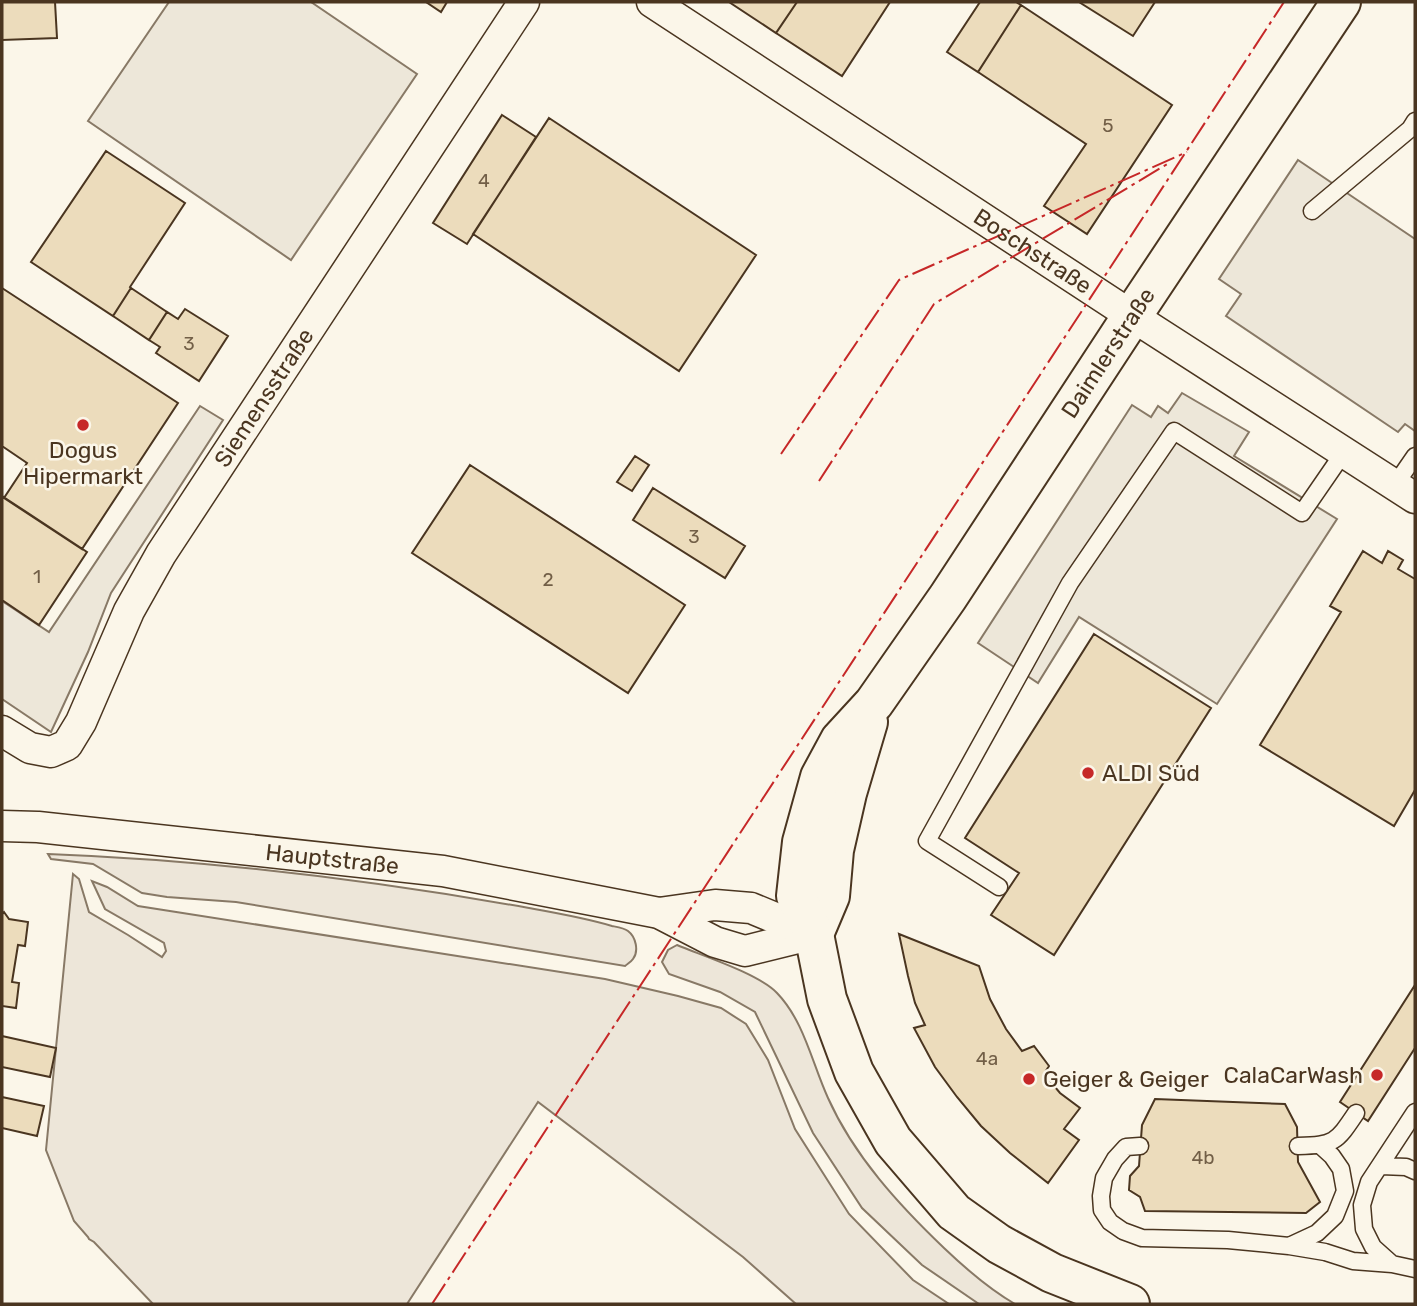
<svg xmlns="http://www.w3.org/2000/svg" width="1417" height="1306" font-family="Rubik,sans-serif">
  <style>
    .green { fill: #ede6d9; stroke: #887966; stroke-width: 2 }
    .parking { fill: #ede7d9; stroke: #887966; stroke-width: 2 }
    .building { fill: #ecdcbc; stroke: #4a3520; stroke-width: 2 }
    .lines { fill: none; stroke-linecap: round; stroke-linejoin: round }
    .service-casing { stroke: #4a3520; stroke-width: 19 }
    .minor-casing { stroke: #4a3520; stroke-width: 33 }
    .primary-casing { stroke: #4a3520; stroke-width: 42 }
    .service { stroke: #fbf6e9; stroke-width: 16 }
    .minor { stroke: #fbf6e9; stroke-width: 30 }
    .primary { stroke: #fbf6e9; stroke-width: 38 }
    .power { stroke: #c62828; stroke-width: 2; stroke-dasharray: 24 5 3.5 5; stroke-linecap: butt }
    .poi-dot { fill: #c62828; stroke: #fbf6e9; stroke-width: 2.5 }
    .labels { text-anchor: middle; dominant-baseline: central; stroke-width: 5; stroke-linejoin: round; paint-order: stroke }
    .number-label { font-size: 19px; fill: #725f47 }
    .street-label { font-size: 23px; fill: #4a3520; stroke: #fbf6e9 }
    .poi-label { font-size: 23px; fill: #4a3520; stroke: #fbf6e9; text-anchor: start }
  </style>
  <rect width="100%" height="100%" fill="#fbf6e9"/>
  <path class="green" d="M48,854c161,6 323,26 481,54 28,5 57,10 83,18 5,1 12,2 16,5 8,6 11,20 5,28 -2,3 -6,5 -8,7l-389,-64 -69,-5 -25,-4 -49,-29 -42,-5z
    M73,874l6,5 10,33 39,23 34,22 4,-6 -2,-8 -59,-34 -13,-28 15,6 31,19 467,73 73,17 43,12 25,16 22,36 27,69 54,85 64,66 36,24h-153l-53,-47 -205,-155 -131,202h-254l-59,-62 -5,-3 -1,-2 -14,-16 -28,-71z
    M677,945c26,11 82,29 100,48 27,28 35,70 51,105 26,58 71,107 116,150 22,21 45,41 71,56h-36l-57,-39 -60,-57 -49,-75 -58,-121 -35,-20 -51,-18 -7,-12 6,-12z"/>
  <path class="parking" d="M169,2h142l106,72 -126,186 -203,-139z
    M1298,160l117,79v192l-10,-7 -7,8 -172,-116 15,-22 -22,-15z
    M1182,393l67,39 -15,24 103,63 -120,185 -138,-87 -41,66 -60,-40 154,-238 19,12 7,-11 10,7z
    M200,406l23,14 -112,173 -23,59 -37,80 -49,-33v-98l47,31z"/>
  <path class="building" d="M2,2h53l2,36 -55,2z
    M426,2h21l-6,10z
    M729,2h68l-21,31z
    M797,2h93l-48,74 -66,-43z
    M980,2h36l5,3 -43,67 -31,-20z
    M1079,2h76l-22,34z
    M1021,5l151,100 -85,129 -43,-28 42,-62 -108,-72z
    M502,115l34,22 -69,107 -34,-21z
    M549,118l207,137 -77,116 -206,-137z
    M106,151l79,52 -55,84 1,1 -18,28 -82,-54z
    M2,288l176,115 -96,146 -78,-51 23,-35 -25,-17z
    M131,288l36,24 -18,28 -36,-24z
    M185,309l43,27 -29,45 -43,-28 4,-6 -11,-7 18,-28 11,7z
    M635,456l14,9 -17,26 -15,-9z
    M470,465l215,140 -57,88 -216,-140z
    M653,488l92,58 -20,32 -92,-58z
    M2,496l85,56 -48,73 -37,-25z
    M1363,551l19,12 6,-12 15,9 -5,9 17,10v211l-21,36 -134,-81 81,-133 -11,-6z
    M1094,634l117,74 -157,247 -63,-40 28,-42 -54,-35z
    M4,912l5,7 19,3 -3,24 -7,-1 -6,37 7,1 -3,25 -14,-2v-92z
    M899,934l80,32 11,33 16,30 16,22 12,-5 15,20 -5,8 16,19 20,15 -16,21 15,11 -31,43 -38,-30 -29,-27 -24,-29 -22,-30 -21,-39 11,-3 -10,-22 -7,-27z
    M1415,985v63l-47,73 -28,-19z
    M2,1036l54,12 -6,29 -48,-10z
    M2,1097l42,9 -7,30 -35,-8z
    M1155,1099l130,5 12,23 1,35 22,40 -14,11 -161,-2 -5,-14 -11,-7 1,-14 9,-10 3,-41z"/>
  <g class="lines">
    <g class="service-casing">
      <path id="service" d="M1312,211l98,-82 5,-8
        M1395,485l20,-29
        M999,887l-72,-46 143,-258 104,-152 128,82 42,-61
        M1140,1146l-14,1 -11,12 -11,19 -3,18 1,14 8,12 13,9 19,7 86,2 61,6 36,6 28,9 39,3 23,5
        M1298,1146c36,-1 38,-3 58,-33
        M1381,1166l25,1 9,4
        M1289,1246l28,-13 18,-17 10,-25 -4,-22 -9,-13 -11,-10
        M1392,1264l-19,-17 -9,-18 -2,-24 7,-23 46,-70"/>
    </g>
    <g class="minor-casing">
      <g id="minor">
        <path id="s1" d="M652,2l480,314 283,182"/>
        <path id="s2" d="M2,731l28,17 21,4 16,-7 14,-23 48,-111 32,-57 363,-552"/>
        <path id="s3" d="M2,826l36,1 405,44 216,42 56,29 30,9 69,-17"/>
        <path d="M659,913l56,-8 36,3 63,26"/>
      </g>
    </g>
    <g class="primary-casing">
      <g id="primary">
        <path d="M814,934l16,-38 4,-46 13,-57 21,-71"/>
        <path id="s4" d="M1130,1304l-78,-31 -53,-29 -45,-32 -61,-71 -39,-69 -27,-73 -13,-65 -18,-38 6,-54 18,-65 20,-37 34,-37 74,-106 184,-281 209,-314"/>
      </g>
    </g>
    <use href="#service" class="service"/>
    <use href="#minor" class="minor"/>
    <use href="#primary" class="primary"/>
    <path class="power" d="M781,454l118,-174 288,-128
      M819,481l115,-177 235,-141
      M432,1304l852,-1302"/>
  </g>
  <g class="poi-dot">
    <circle cx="83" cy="425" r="7"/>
    <circle cx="1088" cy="773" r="7"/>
    <circle cx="1377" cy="1075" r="7"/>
    <circle cx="1029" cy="1079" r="7"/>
  </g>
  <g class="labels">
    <g class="number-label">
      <text x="1108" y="125">5</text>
      <text x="484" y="180">4</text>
      <text x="189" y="343">3</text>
      <text x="694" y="536">3</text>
      <text x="37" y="576">1</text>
      <text x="548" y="579">2</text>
      <text x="987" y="1058">4a</text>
      <text x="1203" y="1157">4b</text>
    </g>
    <g class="street-label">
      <text stroke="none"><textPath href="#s1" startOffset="455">Boschstraße</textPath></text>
      <text stroke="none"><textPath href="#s4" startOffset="1194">Daimlerstraße</textPath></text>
      <text stroke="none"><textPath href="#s2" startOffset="472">Siemensstraße</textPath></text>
      <text stroke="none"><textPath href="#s3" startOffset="332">Hauptstraße</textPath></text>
    </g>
    <g class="poi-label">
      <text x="83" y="450" text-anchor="middle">Dogus<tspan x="83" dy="26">Hipermarkt</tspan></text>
      <text x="1102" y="773">ALDI Süd</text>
      <text x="1363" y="1075" text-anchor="end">CalaCarWash</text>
      <text x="1043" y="1079">Geiger &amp; Geiger</text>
    </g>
  </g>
  <rect width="1417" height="1306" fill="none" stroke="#4a3520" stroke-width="7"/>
</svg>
